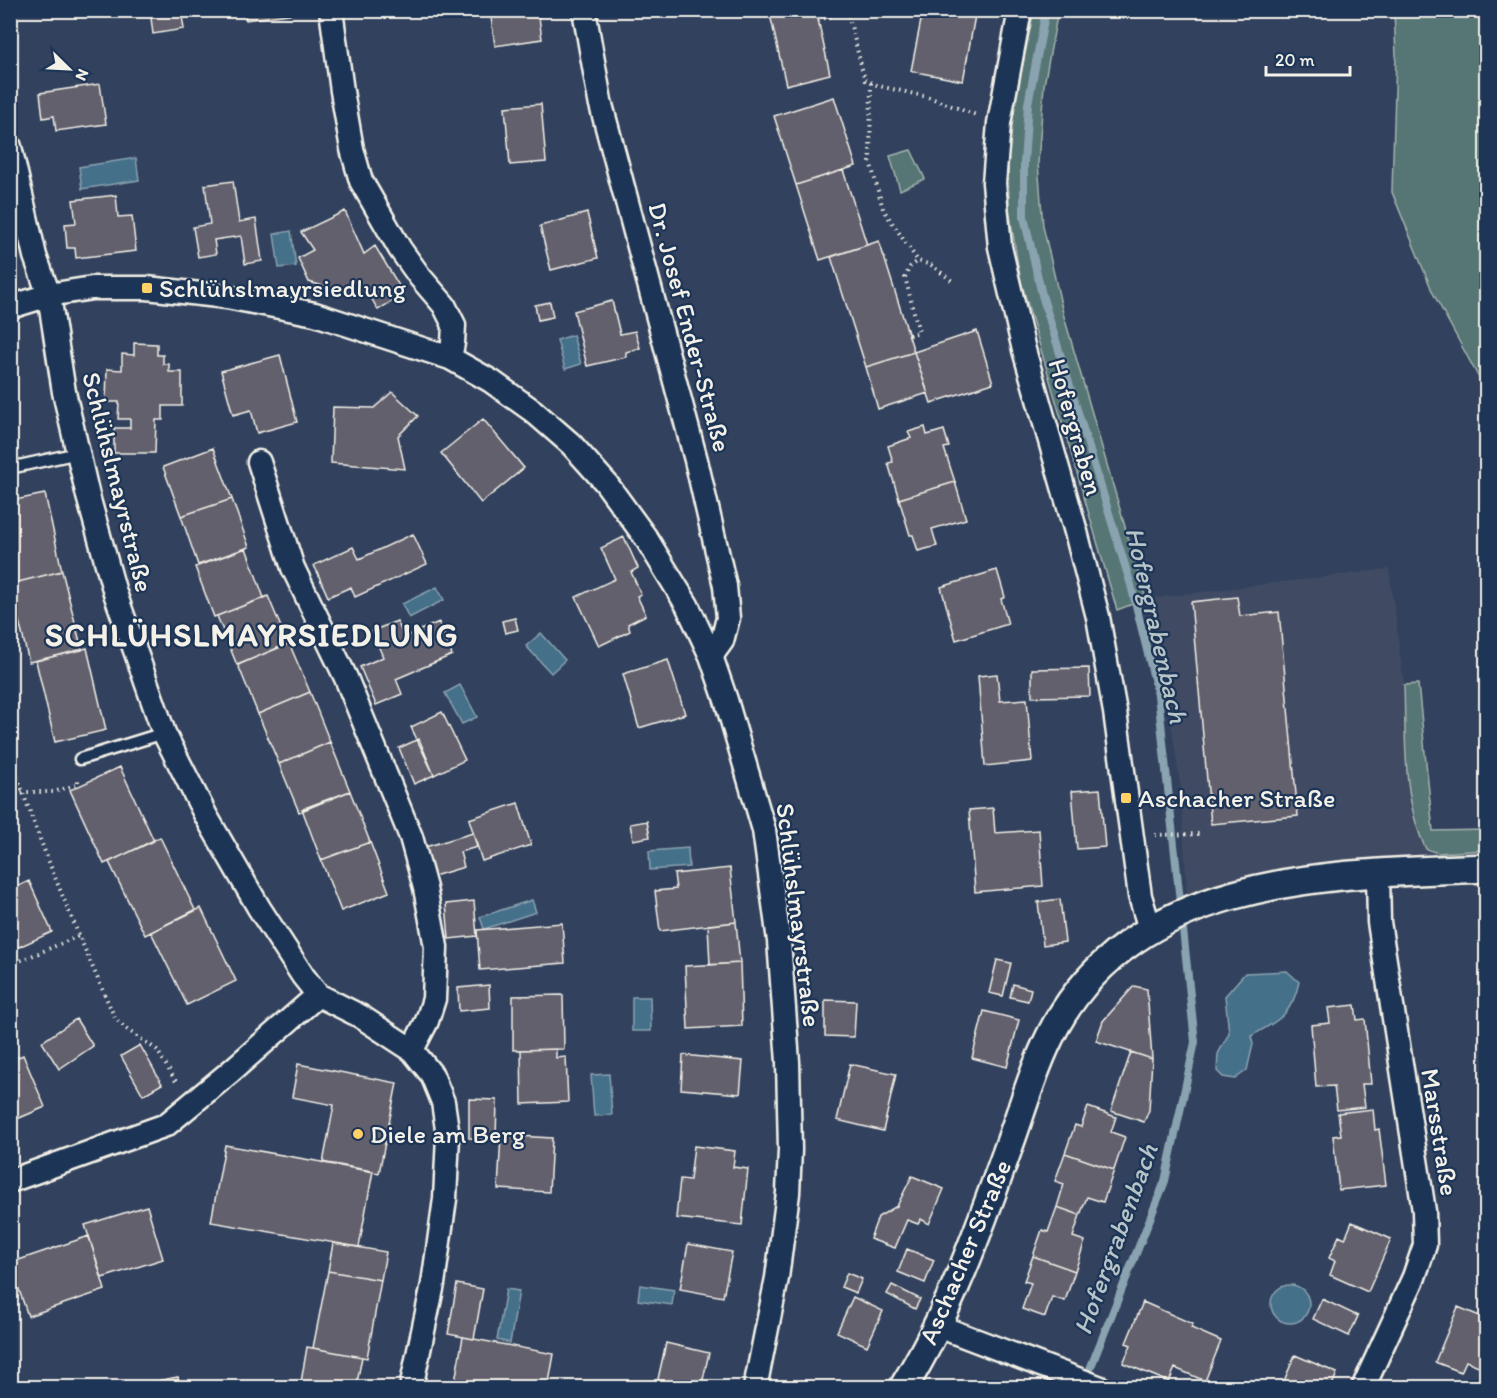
<svg xmlns="http://www.w3.org/2000/svg" width="1497" height="1398" font-family="Itim,sans-serif">
  <style>
    .built { fill: #414b63 }
    .green { fill: #567574; stroke: #a5b3ae; stroke-width: 1.5 }
    .water { fill: #446f8a; stroke: #8aa3b0; stroke-width: 1.5 }
    .lines { fill: none; stroke-linecap: round; stroke-linejoin: round }
    .stream { stroke: #8aa3b0; stroke-width: 8 }
    .building { fill: #63606e; stroke: #f4f1e8; stroke-width: 1.5 }
    .service-casing { stroke: #f4f1e8; stroke-width: 15 }
    .minor-casing { stroke: #f4f1e8; stroke-width: 27 }
    .tertiary-casing { stroke: #f4f1e8; stroke-width: 32 }
    .path { stroke: #f4f1e8; stroke-width: 4; stroke-dasharray: 1.5 4.5; stroke-linecap: butt }
    .service { stroke: #1d3557; stroke-width: 10 }
    .minor { stroke: #1d3557; stroke-width: 22 }
    .tertiary { stroke: #1d3557; stroke-width: 27 }
    .poi-dot { fill: #ffd166; stroke: #1d3557; stroke-width: 2 }
    .labels { text-anchor: middle; dominant-baseline: central; stroke-width: 4.5; stroke-linejoin: round; paint-order: stroke }
    .poi-label { font-size: 26px; fill: #f4f1e8; stroke: #1d3557; text-anchor: start }
    .street-label { font-size: 26px; fill: #f4f1e8; stroke: #1d3557 }
    .water-label { font-size: 27px; font-style: italic; fill: #b6c4c7; stroke: #1d3557 }
    .district-label { font-size: 32px; font-weight: bold; letter-spacing: 1.5px; fill: #f4f1e8; stroke: #1d3557 }
  </style>
  <rect width="100%" height="100%" fill="#32425e"/>
  <filter id="ink" filterUnits="userSpaceOnUse"><feTurbulence type="fractalNoise" baseFrequency=".0167" numOctaves="2"/><feDisplacementMap in="SourceGraphic" scale="12" xChannelSelector="R" yChannelSelector="G"/><feConvolveMatrix kernelMatrix="1 2 1 2 8 2 1 2 1" color-interpolation-filters="sRGB"/></filter>
  <g filter="url(#ink)">
    <path class="built" d="M1389,569l15,116 5,102 17,62 12,4 -153,17 -98,23 -6,-104 -16,-107 -19,-83z"/>
    <path class="green" d="M1034,10l24,1 -14,74 -6,78 5,63 20,87 83,286 -29,11 -97,-332 -11,-69 -1,-51 7,-55z
      M1394,11h92v380l-53,-98 -41,-101 4,-136z
      M911,150l14,29 -25,11 -10,-34z
      M1418,684l15,147 53,-1v20l-48,3 -12,-4c-24,-49 -20,-110 -22,-164z"/>
    <path class="water" d="M136,158l3,22 -57,9 -3,-22z
      M291,231l5,35 -17,2 -5,-34z
      M573,335l8,29 -16,5 -8,-29z
      M437,587l7,13 -35,18 -7,-14z
      M541,633l24,27 -14,13 -25,-27z
      M460,685l17,32 -15,7 -17,-31z
      M688,848l1,19 -39,3 -1,-19z
      M532,900l4,12 -52,17 -4,-12z
      M1287,971l12,11c-7,33 -21,39 -48,54l2,8 -6,26 -12,9 -12,-2 -6,-6 1,-17 11,-21 -4,-37 20,-23z
      M632,997h18l1,34h-19z
      M609,1074l3,41 -18,1 -3,-41z
      M640,1285l34,5 -2,15 -34,-5z
      M1271 1304a19 19 0 1 1 38 0a19 19 0 1 1-38 0Z
      M506,1289l13,2 -9,52 -13,-3z"/>
    <g class="lines">
      <path class="stream" d="M1046,10l-18,94 -4,59v54l18,78 89,290 27,110 37,347 -30,139 -79,198"/>
    </g>
    <path class="building" d="M150,10h31l3,19 -31,5z
      M244,10h59v2l-57,8z
      M490,10h48l4,29 -47,7z
      M769,10h47l14,64 -44,11z
      M923,10h53l-13,71 -52,-10z
      M100,84l6,40 -50,7 -2,-15 -11,2 -3,-25z
      M834,97l22,69 -60,19 -22,-69z
      M541,104l5,58 -36,3 -5,-58z
      M843,170l24,75 -47,15 -24,-75z
      M233,181l6,41 17,-3 6,42 -17,3 -4,-28 -27,4 2,14 -18,3 -5,-30 17,-3 -5,-39z
      M116,195l2,22 14,-1 4,35 -60,7 -1,-10h-8l-2,-24 11,-1 -3,-23z
      M345,211l19,43 11,-8 29,48 -26,16 -13,-23 -13,7 -43,-12 -11,-24 15,-8 -12,-18z
      M587,213l11,45 -47,12 -11,-44z
      M879,241l35,111 -48,15 -35,-110z
      M612,301l8,33 15,-3 5,17 -14,4v5l-39,9 -13,-55z
      M550,302l3,15 -15,3 -3,-15z
      M977,331l16,52 -62,20 -17,-51z
      M134,343l23,1v11h6v9h6v8h13v34h-19v14h-7l-1,33h-41v-25h16v-9h-12l1,-17h-13l1,-33 15,1v-16l12,1z
      M914,352l14,41 -50,16 -12,-42z
      M280,355l17,67 -40,11 -6,-23 -18,5 -12,-44z
      M392,392l26,24 -20,20 7,33 -74,-6 2,-56 41,1z
      M483,419l41,49 -43,35 -40,-50z
      M925,427l2,8 17,-5 5,17 -5,1 11,34 -56,17 -11,-36 5,-1 -5,-16 23,-8 -3,-6z
      M213,448l19,51 -51,17 -18,-49z
      M955,482l11,37 -34,10 5,17 -19,5 -5,-16h-3l-11,-36z
      M45,494l17,77 -52,13v-83z
      M232,499l17,48 -51,18 -17,-49z
      M413,534l14,30 -72,33 -4,-10 -23,10 -14,-32 39,-18 6,12z
      M624,537l14,31 -7,4 10,22 -4,2 9,19 -18,9 2,7 -31,15 -23,-49 39,-18 -14,-31z
      M246,548l18,50 -50,19 -19,-50z
      M997,570l8,27 -4,2 7,25 -52,16 -15,-53z
      M62,571l20,79 -53,12 -19,-78z
      M268,596l20,48 -51,21 -20,-49z
      M1237,597l3,19 39,-4 19,204 -87,8 -20,-222z
      M515,618l3,12 -13,3 -3,-12z
      M397,621l7,16 35,-15 13,33 -56,24 6,15 -26,11 -16,-38 23,-10 -11,-26z
      M289,643l21,49 -52,22 -20,-49z
      M87,648l19,82 -51,12 -19,-81z
      M668,660l17,54 -46,14 -16,-54z
      M1089,668l1,28 -58,1v-28z
      M997,674l3,27 27,-2 5,62 -47,5 -7,-90z
      M310,692l20,50 -51,22 -21,-50z
      M442,712l23,48 -31,15 -23,-48z
      M419,739l15,36 -20,9 -15,-36z
      M330,742l20,49 -51,21 -20,-48z
      M120,767l34,74 -50,23 -34,-74z
      M1100,789l5,58 -28,2 -5,-58z
      M350,791l20,51 -49,18 -19,-51z
      M518,803l13,42 -49,16 -13,-42z
      M993,808l2,25 44,-3 4,56 -68,6 -6,-82z
      M647,821l3,16 -17,3 -3,-16z
      M473,833l4,14 -17,5 4,15 -30,9 -9,-29z
      M160,837l35,73 -50,25 -36,-73z
      M370,842l19,50 -48,19 -20,-51z
      M730,868l6,54 -76,9 -5,-40 21,-2 -2,-15z
      M29,881l23,51 -42,19v-61z
      M1060,899l5,43 -22,3 -5,-43z
      M474,901l3,35 -28,3 -3,-35z
      M201,908l35,73 -49,24 -36,-73z
      M736,922l4,41 -30,2 -2,-40z
      M562,923l3,40 -85,7 -3,-40z
      M997,960l14,3 -8,33 -14,-3z
      M740,963l2,63 -54,3 -3,-63z
      M1013,984l18,5 -3,12 -18,-4z
      M489,985l1,23 -31,3 -1,-23z
      M1134,986l13,3 5,70 -56,-18 7,-20z
      M563,995l1,54 -51,1v-54z
      M825,1000l31,1 -2,36 -29,-1z
      M1355,1005l2,15 8,-1 6,65h-9l3,23 -28,3 -3,-24 -18,1 -5,-62 19,-2 -2,-15z
      M984,1011l35,9 -12,47 -35,-9z
      M76,1019l17,27 -34,23 -17,-27z
      M140,1045l22,39 -19,11 -22,-39z
      M556,1049v9l10,-1 2,45 -46,2 -1,-54z
      M1131,1052l21,7 -3,51 -5,12 -33,-11z
      M23,1055l22,52 -35,15v-61z
      M683,1055l60,6 -3,33 -59,-5z
      M298,1064l99,19 -18,90 -56,-10 11,-58 -42,-8z
      M850,1064l46,10 -13,57 -46,-11z
      M469,1099l28,1 -1,39 -27,-1z
      M1088,1107l28,10 -5,15 14,5 -11,33 -49,-17 10,-28 6,2z
      M1373,1109l2,21 4,-1 7,56 -47,5 -6,-54 8,-1 -3,-22z
      M501,1135l51,3 -3,54 -51,-3z
      M225,1145l148,26 -14,76 -148,-25z
      M694,1146l41,5 -2,16 15,2 -6,56 -66,-7 4,-39 10,1z
      M1065,1153l49,17 -11,32 -16,-5 -7,18 -23,-8 7,-23 -9,-3z
      M912,1176l32,13 -15,35 -8,-5 -3,5 -11,-4 -12,28 -25,-9 8,-22 19,-11z
      M147,1206l16,53 -61,19 -17,-53z
      M1057,1207l23,8 -7,22 12,4 -10,30 -42,-15 9,-26 6,2z
      M1352,1222l39,17 -23,53 -38,-17 5,-14 -6,-3 10,-22 6,3z
      M89,1236l16,54 -77,26 -18,-53z
      M333,1243l53,9 -5,28 -53,-9z
      M688,1244l44,8 -9,45 -43,-8z
      M907,1249l27,11 -9,23 -27,-11z
      M1033,1256l42,15 -10,30 -13,-4 -7,20 -23,-8 9,-26 -7,-2z
      M328,1271l53,9 -14,78 -54,-10z
      M847,1273l15,6 -6,14 -15,-6z
      M457,1284l26,5 -9,50 -26,-5z
      M892,1285l28,14 -5,10 -28,-15z
      M853,1297l30,14 -16,35 -30,-14z
      M1322,1299l36,17 -9,20 -36,-17z
      M1143,1302l50,22 -2,4 30,13 -16,40 -30,-13 -6,14 -46,-19 8,-18 -5,-2z
      M1486,1306v63l-20,-8 -5,11 -26,-10 23,-55 24,10z
      M463,1337l91,17 -6,34 -94,-1z
      M666,1343l43,10 -8,35h-45z
      M307,1347l55,10 -6,31h-56z
      M1295,1355l42,18 -6,15h-50z
      M178,1377l2,11h-58z"/>
    <g class="lines">
      <g class="service-casing">
        <path id="service" d="M10,468l68,-15
          M80,759l84,-26"/>
      </g>
      <g class="minor-casing">
        <path id="minor" d="M331,10l11,81 10,58 9,32 39,68 20,28 24,28 10,20 -1,18 -3,15
          M584,10l16,91 96,359 29,126 3,32 -6,23 -11,15
          M1020,10l-21,113 -5,60 6,64 24,103 52,182 22,85 17,95 25,184 10,33
          M10,147l25,109 14,39 15,97 24,104 27,97 49,140 42,83 53,92 44,68 15,19 42,21 52,34 20,25 11,27 5,34 -3,63 -12,85 -22,104
          M10,307l39,-12 43,-7h55l80,9 88,17 135,44 41,23 42,30 38,33 35,39 40,55 41,67 24,51 15,44 38,130 15,111 9,121 2,88 -2,43 -11,85 -22,110
          M259,462l34,106 53,110 65,159 14,51 11,59 -2,52 -7,22 -15,29
          M10,1181l156,-56 64,-53 88,-77
          M938,1326l163,62
          M1363,1388l51,-111 11,-32 -1,-34 -45,-289 -1,-48"/>
      </g>
      <g class="tertiary-casing">
        <path id="tertiary" d="M903,1388c47,-76 77,-161 107,-245 14,-39 26,-82 46,-118 85,-152 279,-151 430,-157"/>
      </g>
      <path class="path" d="M847,10l18,70 14,6 49,11 48,18
        M818,20l29,-8
        M871,83l-1,78 13,48 35,52 13,4 24,18
        M909,335l10,-3 -14,-55 5,-10 8,-6
        M10,754c29,90 67,178 105,264l10,10 32,22 21,35
        M10,796l13,-4h31l24,-8v-8
        M1155,835l44,-1
        M10,965l69,-29"/>
      <use href="#service" class="service"/>
      <use href="#minor" class="minor"/>
      <use href="#tertiary" class="tertiary"/>
    </g>
  </g>
  <g class="poi-dot">
    <rect x="141" y="282" width="12" height="12" rx="3"/>
    <rect x="1120" y="792" width="12" height="12" rx="3"/>
    <circle cx="358" cy="1134" r="6"/>
  </g>
  <g class="labels">
    <g class="poi-label">
      <text x="159" y="288">Schlühslmayrsiedlung</text>
      <text x="1138" y="798">Aschacher Straße</text>
      <text x="370" y="1134">Diele am Berg</text>
    </g>
    <g class="street-label">
      <text transform="translate(690 327) rotate(75)">Dr. Josef Ender-Straße</text>
      <text transform="translate(1076 427) rotate(74)">Hofergraben</text>
      <text transform="translate(118 482) rotate(76)">Schlühslmayrstraße</text>
      <text transform="translate(799 915) rotate(83)">Schlühslmayrstraße</text>
      <text transform="translate(1440 1132) rotate(81)">Marsstraße</text>
      <text transform="translate(965 1252) rotate(-67)">Aschacher Straße</text>
    </g>
    <g class="water-label">
      <text transform="translate(1157 625) rotate(77)">Hofergrabenbach</text>
      <text transform="translate(1115 1239) rotate(-70)">Hofergrabenbach</text>
    </g>
    <g class="district-label">
      <text x="252" y="635">SCHLÜHSLMAYRSIEDLUNG</text>
    </g>
  </g>
  <rect width="1497" height="1398" fill="none" stroke="#1d3557" stroke-width="36"/>
  <rect x="18" y="18" width="1461" height="1362" fill="none" stroke="#f4f1e8" stroke-width="2" filter="url(#ink)"/>
  <g transform="translate(69 69) rotate(114)" stroke="#1d3557" stroke-width="4.5" paint-order="stroke">
  <path d="M0-4.5L10 22L0 15L-10 22Z" fill="#f4f1e8"/>
  <text y="-9" font-size="16" font-weight="bold" text-anchor="middle" fill="#f4f1e8">N</text>
  </g>
  <path d="M1266 66v9h84v-9" fill="none" stroke="#f4f1e8" stroke-width="3"/>
  <text x="1275" y="66" font-size="18" fill="#f4f1e8" stroke="#1d3557" stroke-width="4.5" paint-order="stroke">20 m</text>
</svg>
